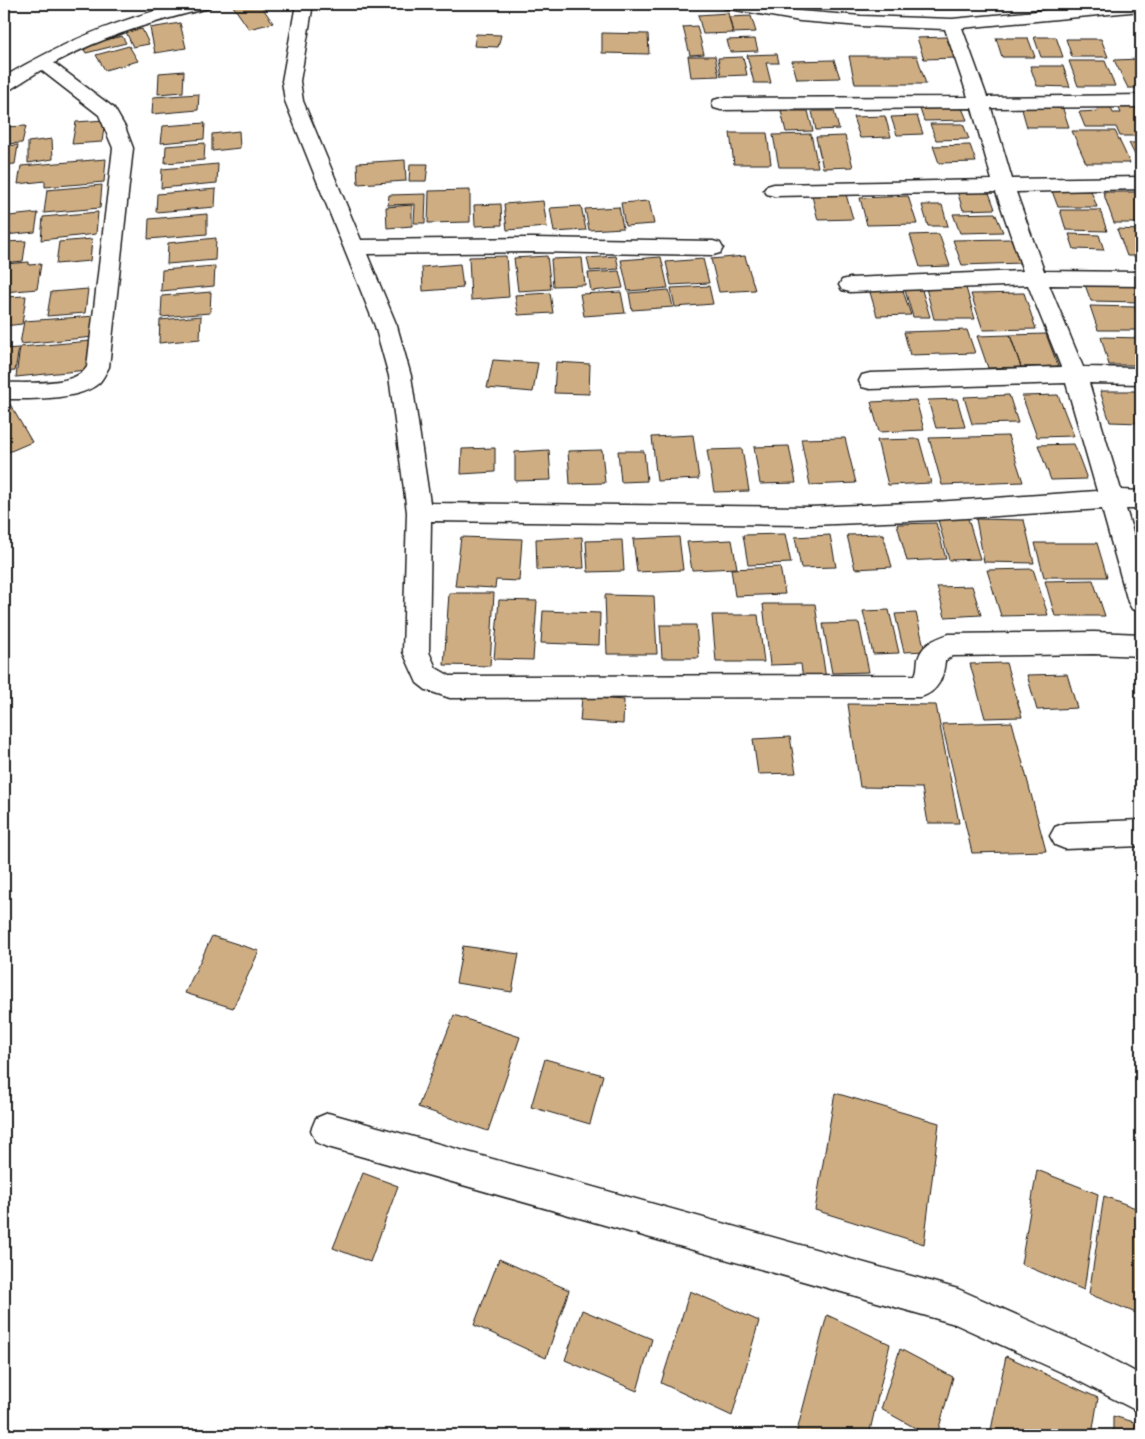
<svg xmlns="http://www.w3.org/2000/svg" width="1145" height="1439" font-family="Caveat,sans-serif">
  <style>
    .building { fill: #cfad82; stroke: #1c1c1c }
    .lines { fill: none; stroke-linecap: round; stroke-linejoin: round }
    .minor-casing { stroke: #1c1c1c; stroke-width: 3 }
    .minor { fill: #fff; fill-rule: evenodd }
  </style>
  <rect width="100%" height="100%" fill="#fff"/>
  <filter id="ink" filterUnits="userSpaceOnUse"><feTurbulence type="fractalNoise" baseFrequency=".02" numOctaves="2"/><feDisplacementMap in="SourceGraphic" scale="10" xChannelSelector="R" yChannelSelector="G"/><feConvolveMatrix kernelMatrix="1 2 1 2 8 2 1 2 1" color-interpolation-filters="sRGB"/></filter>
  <g filter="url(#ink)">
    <path class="building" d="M240,4h20l13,19 -24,6 -16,-23z
      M728,13l5,20 -30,1 -5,-19z
      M751,16l5,16 -23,1 -4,-16z
      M180,23l6,25 -31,5 -5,-25z
      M697,26l7,28 -14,1 -7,-28z
      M142,29l7,15 -16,3 -7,-15z
      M602,33l46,1 1,20 -47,-1z
      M476,34l25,1 -3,12 -24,-1z
      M122,36l4,7 -40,10 -4,-7z
      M946,37l9,21 -31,1 -7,-21z
      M1034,37h22l7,20h-22z
      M996,38h32l7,19h-33z
      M755,39l3,12 -28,1 -3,-12z
      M1066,39h35l7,18h-36z
      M129,46l9,15 -33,9 -9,-15z
      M777,54l2,9h-13l5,20h-17l-7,-28z
      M688,56h27l4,20 -28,1z
      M849,56h68l9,28h-71z
      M743,57l4,18 -26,1 -3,-18z
      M1141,59v29h-13l-14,-28z
      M834,60l6,18 -43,1 -5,-18z
      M1069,61h36l10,25h-37z
      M1030,66h33l7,21 -33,-1z
      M184,71l-1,21 -25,2 1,-21z
      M199,94l-1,16 -46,4 1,-17z
      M1095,104h14l4,9h8l-4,-9h18l6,15v17h-21l-4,-9h-31l-6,-15 19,-1z
      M1021,106h41l7,21h-42z
      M962,108l5,12 -43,1 -4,-12z
      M781,111h27l5,20 -27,1z
      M812,111h22l5,18 -23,1z
      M885,116l6,21 -31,1 -7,-21z
      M917,116l6,18 -26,1 -6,-18z
      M105,120l-3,22 -30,2 4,-22z
      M205,123l-1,16 -43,4 2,-17z
      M930,124h33l6,15 -33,1z
      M26,126l-4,17 -18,1v-17z
      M239,131l1,17 -28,3v-17z
      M1072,131h43l15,32h-44z
      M730,133h37l4,31h-37z
      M811,134l7,33h-39l-6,-32z
      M845,136l8,31 -30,1 -7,-31z
      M52,139l1,20 -25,4v-21z
      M205,143l-1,17 -39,3 1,-17z
      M1129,143h12v20h-2z
      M18,145l-3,19 -11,1v-19z
      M970,145l6,17 -37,1 -6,-17z
      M106,159l-2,23 -59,5v-6l-27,3 3,-18z
      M405,160l1,21 -48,3 -1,-21z
      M218,164l-1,19 -56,5 1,-19z
      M410,164h18l-2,17h-17z
      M102,185l-2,23 -56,5 3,-23z
      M216,189l-1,18 -59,5 1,-18z
      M470,190v32l-42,1 1,-32z
      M988,190l7,19 -32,1 -6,-19z
      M845,191l8,28 -35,1 -7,-28z
      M1052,191h39l6,16h-39z
      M1103,192h38v31h-27z
      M426,194l-1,29h-11l1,-19 -27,1 1,-10z
      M908,196l9,28 -50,1 -7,-27z
      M543,201l4,26 -40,3 -3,-26z
      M649,201l5,23 -29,2 -4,-23z
      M501,204l1,21 -27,1 -1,-21z
      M412,205v21l-25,2 -1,-21z
      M922,205h20l6,21h-20z
      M581,206l5,24 -32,2 -4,-24z
      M619,207l4,21 -34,2 -4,-21z
      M1060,210h40l7,21 -41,-1z
      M98,212l-2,22 -55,6 2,-23z
      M38,213l-3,19 -30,3 4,-19z
      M995,213l8,19 -43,1 -7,-19z
      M207,214v20l-59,5 1,-20z
      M1117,229l24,1v26h-14z
      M939,234l11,32 -30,1 -10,-32z
      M1069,234l30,1 5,15 -30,-1z
      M216,238l-1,22 -48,4 1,-21z
      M92,239l-2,22 -34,3 3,-22z
      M1012,239l10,24 -60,2 -9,-25z
      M26,241l-3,20 -19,2v-21z
      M506,256l3,41 -38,3 -2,-43z
      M547,256l4,33 -33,2 -4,-33z
      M616,256l3,13 -29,2 -3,-13z
      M745,256l10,34 -36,2 -8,-33z
      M661,257l7,31 -40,3 -7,-31z
      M582,258l3,27 -32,1 -2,-27z
      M703,259l6,24 -38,2 -5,-23z
      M29,262v3l12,-1 -4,25 -33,3v-28z
      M460,264l3,24 -40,3 -1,-24z
      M215,266l-1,20 -53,5 1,-21z
      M619,271l4,17 -32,3 -3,-18z
      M1085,285h56v17l-50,-1z
      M709,286l4,18 -38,3 -4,-19z
      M904,287h17l9,30h-17z
      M902,288l9,27 -34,1 -8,-27z
      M926,288h40l9,31h-41z
      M88,289l-3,24 -38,3 4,-24z
      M669,290l4,17 -41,3 -3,-17z
      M211,292l-1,21 -49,4 1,-21z
      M621,292l4,21 -41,3 -4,-22z
      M550,293l3,20 -35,2 -3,-20z
      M1024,293l12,36 -53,1 -12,-36z
      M26,296l-4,28 -18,2v-29z
      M1090,306l45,1 6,23h-43z
      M96,316l-2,21 -74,7 4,-23z
      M201,316l-1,23 -41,4 1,-23z
      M967,330l8,23 -65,2 -6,-23z
      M1046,334l12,32 -37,1 -11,-32z
      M1010,335l11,32 -33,1 -11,-32z
      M1101,337l40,1v27h-32z
      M91,341l-4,29 -71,7 4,-30z
      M19,348l-4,23 -11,1v-23z
      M493,360l45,3 -5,29 -46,-4z
      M556,362l34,2 -1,30 -35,-1z
      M1100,391h41v32l-31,-1z
      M4,394l28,48 -28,12z
      M1009,395l9,28 -46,1 -8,-27z
      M1058,395l16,41 -37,1 -15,-41z
      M957,399l8,28 -29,1 -8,-28z
      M916,400l8,30 -45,2 -8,-30z
      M693,435l6,44 -42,2 -5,-44z
      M1008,436l15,46 -81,3 -13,-47z
      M845,438l11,45 -46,2 -9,-46z
      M919,439l12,44 -43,2 -11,-45z
      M1074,444l13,35 -36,1 -13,-35z
      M789,446l7,37 -36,1 -6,-37z
      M495,448v24l-34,2 1,-25z
      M742,449l7,42 -35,1 -7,-42z
      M549,450l2,30 -36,1v-29z
      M602,450l3,33 -35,1 -2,-33z
      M618,451h26l3,30 -26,1z
      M967,515l13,44 -31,1 -12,-44z
      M976,519l48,1 10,43 -50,-1z
      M936,523l10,36 -39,2 -10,-37z
      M785,534l6,29 -43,2 -5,-30z
      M883,534l9,33 -37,2 -8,-34z
      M830,535l6,32 -35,1 -6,-31z
      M461,537l61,2 -3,42 -23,-1 -1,8 -40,-2z
      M582,537l2,31 -47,2 -1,-31z
      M679,537l4,33 -46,2 -4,-33z
      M622,540l2,31 -36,1 -2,-31z
      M732,540l5,28 -45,2 -5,-28z
      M1035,543h62l10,34h-63z
      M780,567l5,27 -50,2 -4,-27z
      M1033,569l15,46 -47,1 -14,-46z
      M1093,580l12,36h-50l-10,-35z
      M972,586l9,29 -36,2 -8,-30z
      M449,593h45l-4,73 -46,-1z
      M605,595l49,1 3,58h-50z
      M499,600l38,1 -4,59 -39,-1z
      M763,604h52l11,75h-23l-2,-15 -31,1z
      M889,610l10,43 -26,1 -10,-43z
      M543,611l57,2 -1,32 -58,-2z
      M916,613l9,38 -21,1 -9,-38z
      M712,615h46l6,47h-48z
      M859,623l10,49 -37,1 -9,-49z
      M660,625h36l3,33h-37z
      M1006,663l16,54 -37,1 -15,-54z
      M1067,674l10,34 -40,2 -10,-35z
      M582,697l42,3 -1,24 -43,-3z
      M848,704l88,1 23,118h-31l-6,-35 -62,-1z
      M1012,722l34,129 -74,2 -30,-129z
      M790,737l6,36 -38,1 -5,-35z
      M212,936l47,15 -26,57 -48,-15z
      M463,946l56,8 -7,38 -56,-9z
      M454,1015l66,22 -32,94 -70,-24z
      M545,1059l58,16 -13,49 -59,-17z
      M835,1093l104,30 -15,121 -109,-34z
      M1037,1170l61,24 -14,96 -63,-26z
      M363,1173l35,13 -28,76 -37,-14z
      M1104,1196l37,14v105l-52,-21z
      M499,1259l70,31 -23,68 -72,-33z
      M690,1291l69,30 -27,95 -71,-33z
      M582,1310l70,29 -15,52 -72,-31z
      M827,1315l63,29 -21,91h-73z
      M900,1349l53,28 -16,58h-9l-47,-26z
      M1006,1356l92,42 -6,37h-102z
      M1113,1416l28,8v11h-28z"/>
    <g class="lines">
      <g class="minor-casing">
        <path id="minor" d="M181,4h31l-3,4c-54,13 -105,28 -155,55l60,45 11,19 8,21 -24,219c-3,5 -6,12 -10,16 -20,18 -70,16 -95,16v-16c21,-1 71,4 83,-16l26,-219 -14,-33 -58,-45 -30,19 -7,2v-14c57,-34 112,-57 177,-73z
          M296,4h17l-13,77 3,20 58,139 172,-2 180,3 7,2 3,5 -3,5 -7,2 -180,-3 -166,2 30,72 14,50 19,127 380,4 125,-5 162,-11 -31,-108 -196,6 -8,-2 -3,-6 3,-6 8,-2 191,-6 -33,-82 -178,7 -8,-2 -3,-5 3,-5 8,-2 173,-7 -27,-79 -222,4 -7,-2 -3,-4 3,-4 7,-2 218,-4 -20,-72 -251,2 -7,-2 -2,-4 2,-4 7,-2 247,-1 -23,-68 -84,-3 -61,-5 -70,-12 -6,-1 -3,-4h38l41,7 61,5 91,3 158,-15h31v7l-179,17 25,69 154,-2v12l-150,1 21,71 129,-2v12l-125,3 28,79 97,1v14l-92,-1 34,82 58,1v16l-52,-1 32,107 20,1v18h-15l15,51v52l-9,-3 -4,-7 -26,-93 -167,11 -125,5 -379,-4 -2,131 7,16 14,8 465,-1c3,-5 2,-11 3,-16 5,-16 17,-20 31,-25l145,-2 47,2v22l-47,-2 -142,2 -7,5c-2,17 -6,30 -24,36l-471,1 -24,-8 -9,-7 -14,-31 4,-140 -18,-136 -14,-50 -90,-225 -3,-20z
          M1141,820v26l-76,3 -10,-4 -5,-9 5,-9 10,-4z
          M328,1113l630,176 131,58 52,28v38l-78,-40 -108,-49 -627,-177 -12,-5 -5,-12 5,-12z"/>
      </g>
      <use href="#minor" class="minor"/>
    </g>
  </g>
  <rect width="1145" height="1439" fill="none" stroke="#fff" stroke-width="20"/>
  <rect x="10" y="10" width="1125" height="1419" fill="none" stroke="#1c1c1c" stroke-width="2" filter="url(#ink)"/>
</svg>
